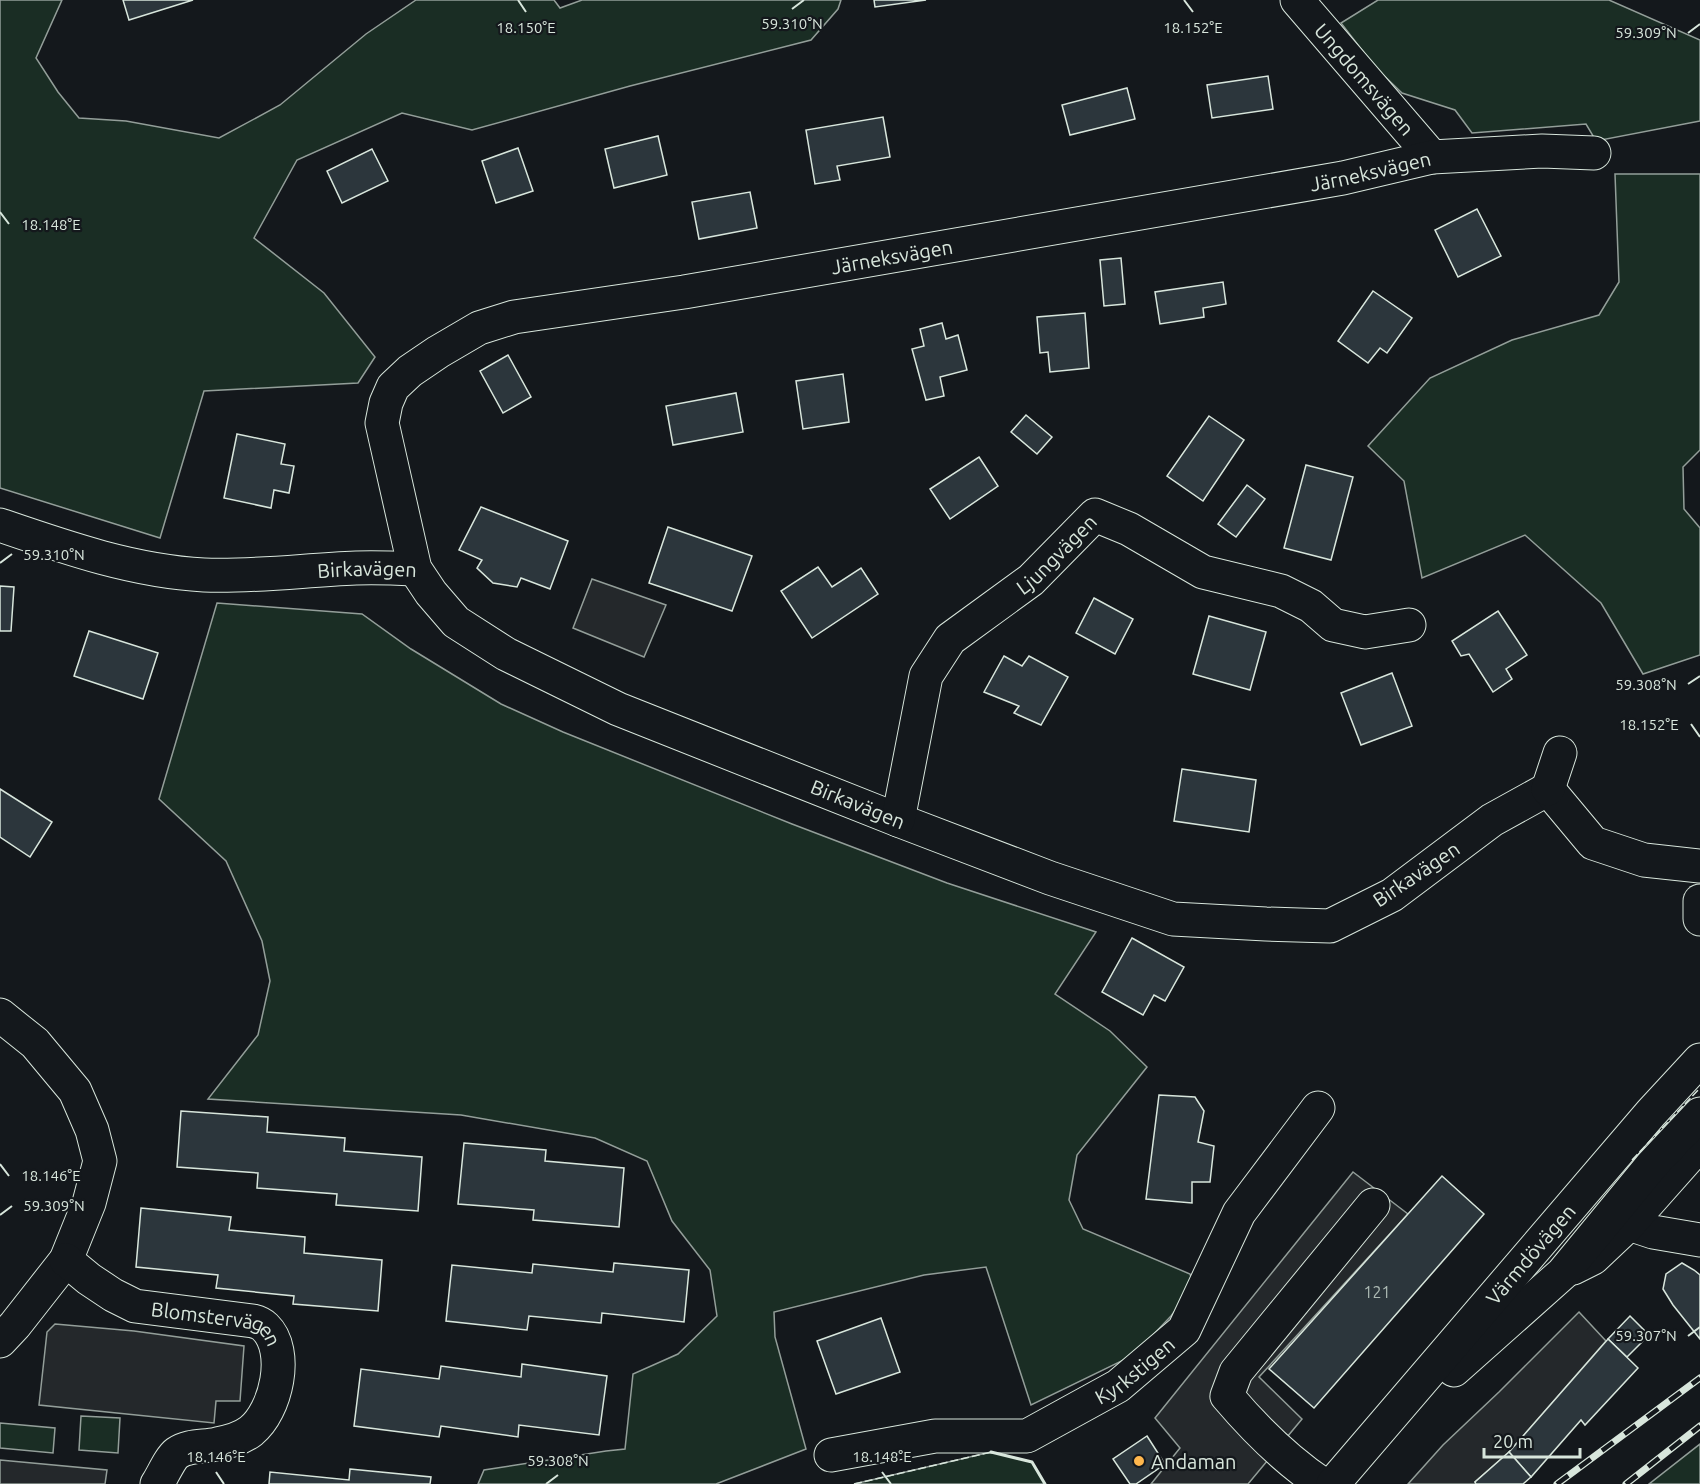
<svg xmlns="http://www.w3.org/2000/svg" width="1700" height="1484" font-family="Ubuntu,sans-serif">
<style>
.green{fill:#1a2d24;stroke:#939e99;stroke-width:1.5}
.parking{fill:#24282b;stroke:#939e99;stroke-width:1.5}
.building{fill:#2c363c;stroke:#d8e6dc;stroke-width:1.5}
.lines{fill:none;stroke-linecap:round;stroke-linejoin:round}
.minor-casing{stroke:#d8e6dc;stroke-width:35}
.major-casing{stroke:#d8e6dc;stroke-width:35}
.minor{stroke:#14181c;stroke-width:33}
.major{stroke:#14181c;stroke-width:33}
.rail-casing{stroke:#d8e6dc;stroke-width:7}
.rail{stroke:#14181c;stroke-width:4.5;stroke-dasharray:14;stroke-linecap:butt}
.fence{stroke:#d8e6dc;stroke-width:1.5;stroke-dasharray:8 3;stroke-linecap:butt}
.wall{stroke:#d8e6dc;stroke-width:3}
.ticks{fill:none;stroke:#d8e6dc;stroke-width:2}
.poi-dot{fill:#ffb74d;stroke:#14181c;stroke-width:2}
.labels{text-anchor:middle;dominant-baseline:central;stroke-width:4.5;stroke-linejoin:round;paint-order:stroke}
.number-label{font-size:16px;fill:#adbab4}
.street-label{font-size:20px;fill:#d8e6dc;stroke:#14181c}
.poi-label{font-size:20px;fill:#d8e6dc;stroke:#14181c;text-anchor:start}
.ticks-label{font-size:15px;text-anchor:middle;fill:#d8e6dc;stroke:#14181c;stroke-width:4.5;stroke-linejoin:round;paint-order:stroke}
</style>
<rect width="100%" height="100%" fill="#14181c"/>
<g class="green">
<path d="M0,0h62l-26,58 22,34 21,26 47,3 93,17 61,-33 86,-71 50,-34h138l6,8 22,-8h259l-3,9 -27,31 -181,46 -158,44 -70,-17 -105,47 -43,78 70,55 51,64 -17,26 -154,8 -44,147 -160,-50z"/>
<path d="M1378,0h231l91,40v81l-104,20 -10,-17 -114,9 -17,-23 -53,-17 -27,-26 -34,-44z"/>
<path d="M1615,174h85v276l-17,17 1,42 16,19v127l-57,19 -42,-71 -76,-68 -103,43 -18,-97 -36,-35 62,-68 82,-38 87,-25 20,-33z"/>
<path d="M217,603l145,11 49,35 90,55 62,28 229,92 155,59 149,49 -41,62 55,37 37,36 -70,88 -8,45 14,29 107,45 4,12 -23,30 -37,39 -103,50 -45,-138 -62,8 -150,37 1,25 31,112 -90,35h-238l6,-14 122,-19 19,-2 8,-75 45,-20 39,-38 -7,-46 -38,-49 -25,-60 -52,-23 -134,-23 -253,-16 50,-64 12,-54 -8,-40 -36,-80 -67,-62z"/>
<path d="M81,1416l39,2 -2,35 -39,-3z"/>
<path d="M0,1423l55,5 -2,25 -53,-5z"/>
<path d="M1700,1444v40h-51z"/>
<path d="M991,1452l41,10 13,22h-191z"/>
</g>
<g class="parking">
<path d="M592,579l74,26 -22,52 -71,-29z"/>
<path d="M1353,1172l55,42 -149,163 43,42 -54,65h-97l29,-36 -25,-30z"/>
<path d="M1579,1312l27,29 -97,111 -34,30 1,2h-68l35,-39 56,-53z"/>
<path d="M55,1324l79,7 110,15 -4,55h-24l-2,22 -175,-18 8,-73z"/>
<path d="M0,1460l107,10 -2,14h-105z"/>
</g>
<g class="building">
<path d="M123,0h70l-64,20z"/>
<path d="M874,0h52l-51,7z"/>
<path d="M1268,76l5,33 -61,9 -5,-33z"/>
<path d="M1127,88l8,31 -65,16 -8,-30z"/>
<path d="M883,117l7,40 -53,9 3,14 -25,4 -9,-54z"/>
<path d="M658,136l9,39 -53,13 -9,-39z"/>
<path d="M518,148l15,43 -37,12 -14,-42z"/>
<path d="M372,149l16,32 -46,22 -15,-32z"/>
<path d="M750,192l7,36 -58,11 -7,-37z"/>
<path d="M1477,209l24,47 -43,21 -23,-47z"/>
<path d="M1121,258l4,46 -21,2 -4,-46z"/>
<path d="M1223,282l3,22 -23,4 1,9 -44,7 -5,-32z"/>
<path d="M1373,291l39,27 -25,35 -7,-5 -12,15 -30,-22z"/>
<path d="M1085,313l4,55 -39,4 -2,-20 -8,1 -3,-36z"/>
<path d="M942,323l4,16 12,-4 9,35 -27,7 4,19 -18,4 -14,-51 12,-3 -4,-17z"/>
<path d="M508,355l23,42 -28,16 -23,-42z"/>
<path d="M843,374l6,48 -46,7 -7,-48z"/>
<path d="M736,393l7,39 -70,13 -7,-39z"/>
<path d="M1026,415l26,22 -15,17 -26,-22z"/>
<path d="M1209,416l35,24 -41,61 -36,-25z"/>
<path d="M237,434l48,10 -4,20 13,2 -5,27 -15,-3 -3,18 -47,-10z"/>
<path d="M979,457l19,29 -48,33 -20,-30z"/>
<path d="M1306,465l47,12 -22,83 -47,-12z"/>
<path d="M1247,485l18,14 -29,38 -18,-13z"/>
<path d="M481,507l87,34 -18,48 -29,-11 -4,9 -24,-4 -16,-15 5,-8 -23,-10z"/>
<path d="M668,527l84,29 -20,55 -83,-28z"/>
<path d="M818,567l14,20 29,-19 17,26 -66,44 -31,-47z"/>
<path d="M0,586l14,1 -3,44h-11z"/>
<path d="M1094,598l39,21 -18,35 -39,-21z"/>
<path d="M1498,611l29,44 -21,14 6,10 -19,13 -24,-38 -8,2 -9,-15z"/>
<path d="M1209,616l57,16 -16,58 -57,-16z"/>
<path d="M89,631l69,22 -15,46 -69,-23z"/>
<path d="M1004,656l18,10 7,-10 39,21 -27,48 -27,-12 5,-7 -35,-14z"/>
<path d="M1392,673l20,53 -51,19 -20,-52z"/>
<path d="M1182,769l74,11 -7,52 -75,-11z"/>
<path d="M0,789l52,33 -22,35 -30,-20z"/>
<path d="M1132,938l52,29 -19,34 -11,-6 -11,20 -41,-23z"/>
<path d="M1159,1095l36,2 9,14 -6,31 16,4 -4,36h-18v21l-46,-4z"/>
<path d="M181,1111l87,6 -1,15 78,6 -1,13 78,6 -4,54 -82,-6 1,-11 -80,-6 1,-15 -81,-6z"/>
<path d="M464,1143l82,7 -1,11 79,7 -5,59 -86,-7 1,-10 -76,-6z"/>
<path d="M1442,1176l42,38 -170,194 -45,-39z"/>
<path d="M141,1208l90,9 -2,13 76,7 -1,16 78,7 -4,51 -85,-7 1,-8 -78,-8 2,-13 -82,-8z"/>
<path d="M614,1263l75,7 -5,52 -82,-9 -1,10 -72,-7 -2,14 -81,-9 6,-56 80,8 1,-9 80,8z"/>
<path d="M1682,1263l12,7 6,5v64l-27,-34 -10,-16 3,-15z"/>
<path d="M1630,1316l19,19 -22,22 -19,-18z"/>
<path d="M881,1318l19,54 -64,22 -19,-53z"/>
<path d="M1608,1339l30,29 -53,57 -4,-5 -50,57 -22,-25z"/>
<path d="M522,1364l85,12 -8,59 -80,-10 -1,12 -77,-11 -2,11 -85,-11 7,-57 78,10 2,-13 80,11z"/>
<path d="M1147,1436l18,28 -29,20h-6l-17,-25z"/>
<path d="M1509,1452l22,25 -8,7h-47l-1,-2z"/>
<path d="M350,1469l81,8 -1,7h-161l1,-12 79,8z"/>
</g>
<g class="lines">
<defs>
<g id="minor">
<path id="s1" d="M1297,0l135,157"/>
<path id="s2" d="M0,525c67,23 133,46 204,50 51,2 101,-5 152,-7 19,-1 39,0 59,1"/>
<path id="s3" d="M1548,789l-56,31 -100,75 -62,31 -64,-2 -93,-5 -123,-41 -152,-58 -280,-111 -112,-55 -50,-32 -25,-29 -16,-24 -33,-146 4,-20 7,-16 17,-16 28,-19 41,-24 35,-11 170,-25 659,-114 89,-21 110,-6 52,2"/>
<path d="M1548,789l45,54 51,17 56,6"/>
<path d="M1548,789l12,-36"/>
<path id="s4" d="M898,820l28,-144 24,-37 81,-59 64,-65 34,14 74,43 78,19 30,15 22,19 32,7 44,-7"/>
<path d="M0,1015l35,28 40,48 17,39 8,31 -11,42 -23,57 -51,65 -15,16"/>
<path d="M1629,1224l24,8 47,8"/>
<path id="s5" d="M66,1260l23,19 24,16 22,11 118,15c4,1 9,3 12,6 25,24 11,84 -14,104 -9,7 -23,11 -34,13 -13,3 -29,1 -40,9 -7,5 -15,24 -20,31"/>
<path d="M1573,1268l20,-10 36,-34 71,-80"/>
<path id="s6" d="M831,1455l104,-19h92l91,-50 66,-56 55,-117 79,-105"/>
<path d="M1322,1484c-36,-24 -67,-55 -95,-88l9,-24 137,-167"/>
</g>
<g id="major">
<path d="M1700,901v18"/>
<path d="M1454,1370l109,-97 89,-108 48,-51"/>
<path id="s7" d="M1333,1484l318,-371 49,-53"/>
</g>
</defs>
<use href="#minor" class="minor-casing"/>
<use href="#major" class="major-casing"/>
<use href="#minor" class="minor"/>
<use href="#major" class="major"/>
<defs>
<g id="rail">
<path d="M1557,1484l143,-106"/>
<path d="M1626,1484l74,-58"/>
</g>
</defs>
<use href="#rail" class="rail-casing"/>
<use href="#rail" class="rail"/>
<g class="fence">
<path d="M1632,1160l68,-72"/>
<path d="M854,1484l137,-32"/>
</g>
<path class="wall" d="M991,1452l41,10 13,22"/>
</g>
<path class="ticks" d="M518,0l8,12M1184,0l9,12M792,9l12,-9M1688,33l12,-9M0,212l9,12M0,563l12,-9M1688,684l12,-8M1691,724l9,13M0,1164l9,12M0,1215l12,-9M1688,1336l12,-9M216,1472l8,12M882,1472l9,12M546,1484l12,-9"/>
<circle class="poi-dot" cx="1139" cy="1461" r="6"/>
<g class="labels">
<g class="number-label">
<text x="1377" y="1292">121</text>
</g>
<g class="street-label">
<text stroke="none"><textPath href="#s1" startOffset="104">Ungdomsvägen</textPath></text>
<text stroke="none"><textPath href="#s3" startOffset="2458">Järneksvägen</textPath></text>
<text stroke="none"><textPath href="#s3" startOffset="1972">Järneksvägen</textPath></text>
<text stroke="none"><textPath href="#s4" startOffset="327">Ljungvägen</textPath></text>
<text stroke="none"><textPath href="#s2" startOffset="374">Birkavägen</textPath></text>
<text transform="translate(858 804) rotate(22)">Birkavägen</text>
<text transform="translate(1416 874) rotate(-34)">Birkavägen</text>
<text stroke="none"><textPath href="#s7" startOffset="303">Värmdövägen</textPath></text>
<text stroke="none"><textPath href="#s5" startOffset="168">Blomstervägen</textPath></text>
<text stroke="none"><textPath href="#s6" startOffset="324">Kyrkstigen</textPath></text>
</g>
<g class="poi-label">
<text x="1151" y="1461">Andaman</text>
</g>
</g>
<g class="ticks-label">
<text x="792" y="29">59.310°N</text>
<text x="1193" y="33">18.152°E</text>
<text x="526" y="33">18.150°E</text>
<text x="1646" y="38">59.309°N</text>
<text x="51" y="230">18.148°E</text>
<text x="54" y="560">59.310°N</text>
<text x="1646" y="690">59.308°N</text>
<text x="1649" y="730">18.152°E</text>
<text x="51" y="1181">18.146°E</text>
<text x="54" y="1211">59.309°N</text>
<text x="1646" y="1341">59.307°N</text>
<text x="216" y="1462">18.146°E</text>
<text x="882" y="1462">18.148°E</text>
<text x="558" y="1466">59.308°N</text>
</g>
<path d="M1484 1448v9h96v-9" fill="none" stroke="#d8e6dc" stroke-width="3"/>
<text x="1493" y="1448" font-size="18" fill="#d8e6dc" stroke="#14181c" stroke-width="4.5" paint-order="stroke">20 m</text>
</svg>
